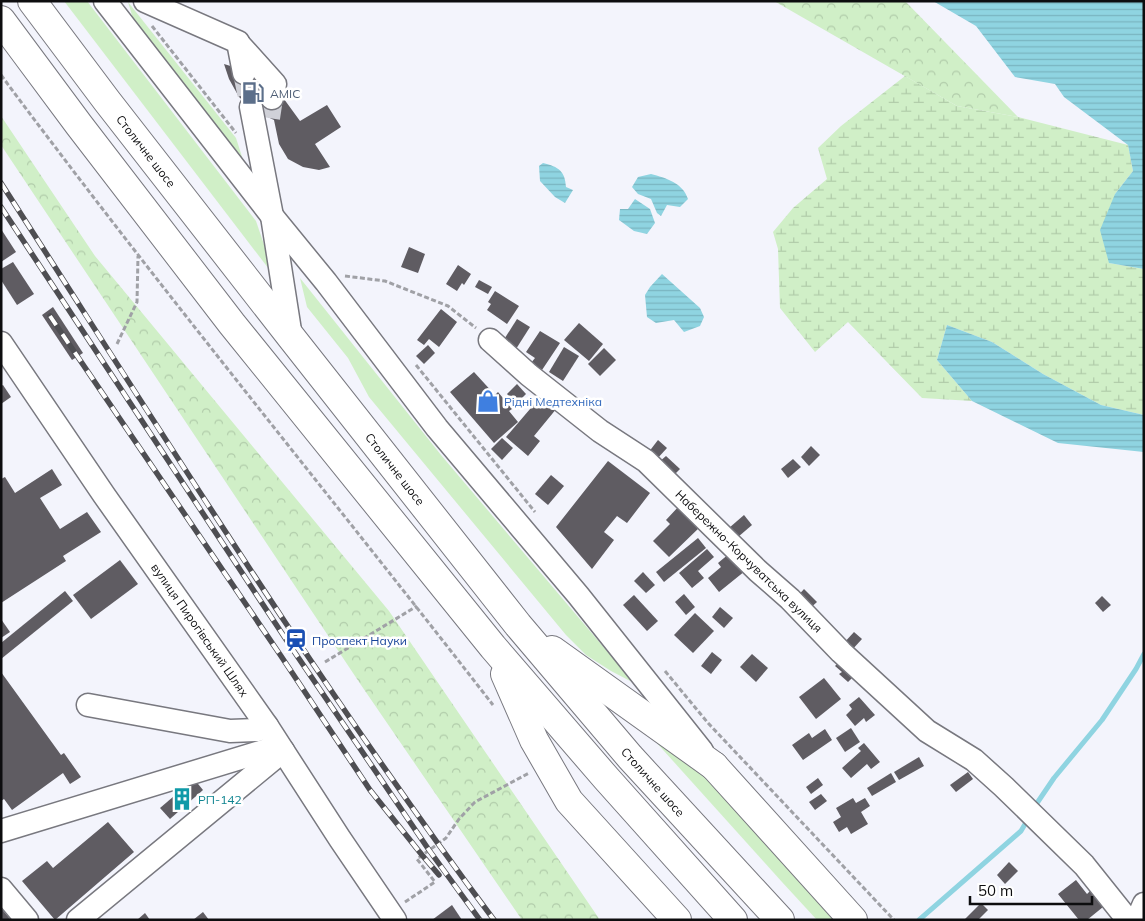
<svg xmlns="http://www.w3.org/2000/svg" width="1145" height="921" font-family="Mulish,sans-serif">
<style>
.grass{fill:#d0efc7}
.forest{fill:url(#forest-crowns)}
.wetland{fill:url(#wetland-marsh)}
.water{fill:url(#water-rules)}
.lines{fill:none;stroke-linecap:round;stroke-linejoin:round}
.stream{stroke:#8fd4e1;stroke-width:5}
.building{fill:#5f5c62}
.minor-tunnel{stroke:#d0d1d8;stroke-width:22;stroke-dasharray:22 11;stroke-linecap:butt}
.minor-casing{stroke:#78787f;stroke-width:25}
.major-casing{stroke:#78787f;stroke-width:30}
.highway-casing{stroke:#78787f;stroke-width:30}
.path{stroke:#a0a1a6;stroke-width:3;stroke-dasharray:5 2.5;stroke-linecap:butt}
.minor{stroke:#fff;stroke-width:22}
.major{stroke:#fff;stroke-width:28}
.highway{stroke:#fff;stroke-width:28}
.rail-casing{stroke:#4e4e52;stroke-width:5.5}
.rail{stroke:#fff;stroke-width:4;stroke-dasharray:11;stroke-linecap:butt}
.labels{text-anchor:middle;dominant-baseline:central;stroke-width:5;stroke-linejoin:round;paint-order:stroke}
.service-label{font-size:12px;fill:#4e5e75;stroke:#fff;text-anchor:start}
.street-label{font-size:12px;fill:#0d0d0f;stroke:#fff}
.shop-label{font-size:12px;fill:#366cbe;stroke:#fff;text-anchor:start}
.transit-label{font-size:12px;fill:#164399;stroke:#fff;text-anchor:start}
.culture-label{font-size:12px;fill:#0d838f;stroke:#fff;text-anchor:start}
</style>
<defs>
<pattern id="forest-crowns" width="20" height="18" patternUnits="userSpaceOnUse" patternTransform="scale(1.25)"><rect width="20" height="18" fill="#d0efc7"/><path d="M2 6a3 3 0 1 1 6 0M12 15a3 3 0 1 1 6 0" fill="none" stroke="#b1ccaa"/></pattern>
<pattern id="wetland-marsh" width="20" height="14" patternUnits="userSpaceOnUse" patternTransform="scale(1.25)"><rect width="20" height="14" fill="#d0efc7"/><path d="M1 5h8M5 5V1M11 12h8M15 12V8" fill="none" stroke="#b1ccaa"/></pattern>
<pattern id="water-rules" width="6" height="5" patternUnits="userSpaceOnUse" patternTransform="scale(1.25)"><rect width="6" height="5" fill="#8fd4e1"/><path d="M0 2.5h6" fill="none" stroke="#7ab5c0"/></pattern>
</defs>
<rect width="100%" height="100%" fill="#f3f4fc"/>
<g class="grass">
<path d="M64,1h23l169,220 19,56z"/>
<path d="M128,2l108,136 8,25 -110,-141z"/>
<path d="M300,278l141,177 193,228 -23,-12 -25,-16 -20,-20 -197,-238 -21,-39 -41,-51z"/>
<path d="M637,721l56,40 147,159h-23l-35,-38z"/>
</g>
<g class="forest">
<path d="M774,1h131l113,116 -61,-11z"/>
<path d="M1,116l94,140 294,355 211,309h-78l-161,-235 -360,-540z"/>
</g>
<path class="wetland" d="M905,76l52,30 61,11 110,28 5,26 -18,23 -6,69 35,6v146l-43,-10 -58,-31 -51,-32 -45,-17 -10,35 35,41 -50,-3 -74,-76 -33,30 -35,-44 -2,-59 -5,-17 20,-24 34,-29 -9,-31 23,-22z"/>
<g class="water">
<path d="M933,1h211v268l-35,-6 -9,-33 15,-36 18,-23 -5,-26 -64,-48 -9,-13 -40,-7 -39,-51z"/>
<path d="M543,163c16,4 22,8 23,24l7,3 -8,13 -10,-6 -15,-16 -1,-15z"/>
<path d="M651,174c15,4 32,9 37,25l-8,8 -13,-2 -6,11 -4,-3 -6,-14 -13,-5 -6,-7 6,-10z"/>
<path d="M635,199l15,10 5,14 -8,11 -13,-3 -15,-11 1,-11h8z"/>
<path d="M662,274l38,34 4,9 -4,9 -16,6 -10,-12 -18,3 -9,-6 -2,-22 5,-8z"/>
<path d="M947,325l45,17 51,32 58,31 43,10v37l-86,-9 -86,-42 -35,-41z"/>
</g>
<g class="lines">
<g class="stream">
<path d="M1033,809l21,-31 48,-58 34,-51 8,-15"/>
<path d="M919,920l102,-89 7,-12"/>
</g>
</g>
<g class="building">
<path d="M224,64l13,4 17,11 26,27 4,-7 16,22 27,-16 14,22 -26,17 15,23 -11,3 -16,-3 -15,-8 -9,-15 -5,-24 -19,-9 -16,-14 -10,-18z"/>
<path d="M1,229l15,23 -15,10z"/>
<path d="M409,247l16,7 -7,19 -17,-6z"/>
<path d="M13,262l21,32 -17,11 -16,-25v-11z"/>
<path d="M458,265l13,9 -7,11 -2,-2 -5,8 -11,-7z"/>
<path d="M479,280l13,7 -4,7 -13,-7z"/>
<path d="M495,291l24,15 -12,18 -20,-14 4,-6 -3,-2z"/>
<path d="M53,307l30,46 -11,7 -30,-45z"/>
<path d="M441,309l16,13 -18,25 -10,-8 -5,6 -7,-5z"/>
<path d="M517,319l13,8 -14,22 -13,-8z"/>
<path d="M579,323l24,21 -14,17 -25,-21z"/>
<path d="M540,331l20,12 -18,27 -11,-7 4,-5 -9,-6z"/>
<path d="M428,345l7,8 -11,11 -8,-8z"/>
<path d="M564,347l15,9 -16,25 -14,-9z"/>
<path d="M604,348l12,12 -16,16 -12,-12z"/>
<path d="M474,372l21,23 3,-3 14,17 -3,2 9,11 -24,21 -44,-51z"/>
<path d="M517,384l9,10 -10,10 -9,-10z"/>
<path d="M3,385l8,12 -10,7v-18z"/>
<path d="M542,395l15,13 -23,28 6,5 -12,15 -22,-19z"/>
<path d="M502,438l11,10 -11,12 -11,-11z"/>
<path d="M658,440l9,8 -11,12 -8,-7z"/>
<path d="M811,446l9,9 -11,11 -8,-9z"/>
<path d="M666,456l14,13 -7,7 -14,-14z"/>
<path d="M793,459l8,8 -13,11 -7,-9z"/>
<path d="M608,461l42,32 -23,30 -10,-7 -13,16 10,8 -22,29 -36,-42z"/>
<path d="M52,469l10,16 -22,13 20,31 27,-17 14,20 -38,24 3,5 -65,42v-124l4,-2 10,16z"/>
<path d="M551,475l13,11 -16,19 -13,-11z"/>
<path d="M680,505l21,21 -32,31 -16,-16 17,-17 -4,-4z"/>
<path d="M744,515l8,10 -14,12 -9,-9z"/>
<path d="M698,538l8,10 -42,34 -8,-10z"/>
<path d="M707,549l7,8 -16,14 6,7 -12,10 -13,-15z"/>
<path d="M730,553l15,18 -26,21 -11,-14 13,-11 -3,-4z"/>
<path d="M120,560l18,24 -47,35 -18,-24z"/>
<path d="M643,572l12,13 -9,8 -12,-12z"/>
<path d="M804,589l13,13 -9,8 -12,-12z"/>
<path d="M65,591l8,10 -72,58v-16z"/>
<path d="M684,594l11,13 -9,8 -11,-13z"/>
<path d="M634,595l24,26 -11,10 -24,-26z"/>
<path d="M1102,596l9,9 -8,7 -8,-9z"/>
<path d="M720,607l13,11 -9,10 -12,-11z"/>
<path d="M695,613l19,18 -21,22 -19,-18z"/>
<path d="M1,619l9,13 -9,6z"/>
<path d="M854,632l8,7 -11,12 -8,-7z"/>
<path d="M712,652l10,8 -11,14 -10,-8z"/>
<path d="M752,654l16,14 -12,14 -16,-15z"/>
<path d="M839,662l15,14 -6,6 -9,-8 3,-2 -7,-6z"/>
<path d="M1,672l60,83 3,-2 17,24 -11,7 -7,-11 -51,37 -8,-11 -3,2z"/>
<path d="M824,678l17,21 -25,20 -17,-22z"/>
<path d="M859,697l16,18 -9,7 -2,-4 -9,8 -9,-11 6,-6 -3,-4z"/>
<path d="M851,728l9,14 -15,10 -9,-14z"/>
<path d="M825,729l7,11 -29,20 -11,-15 17,-12 3,5z"/>
<path d="M864,743l16,19 -9,7 -4,-5 -16,14 -9,-10 19,-17 -3,-3z"/>
<path d="M919,757l5,9 -25,14 -5,-8z"/>
<path d="M968,772l5,7 -17,13 -6,-7z"/>
<path d="M891,773l5,9 -24,14 -5,-8z"/>
<path d="M818,778l5,7 -12,9 -5,-7z"/>
<path d="M194,779l9,11 -33,29 -10,-11z"/>
<path d="M821,794l6,7 -12,9 -6,-8z"/>
<path d="M853,798l3,5 9,-5 5,8 -9,6 7,12 -17,10 -4,-7 -8,5 -6,-10 8,-5 -5,-9z"/>
<path d="M108,822l26,30 -79,68 -33,-39 25,-20 6,7z"/>
<path d="M1009,862l9,9 -13,13 -8,-9z"/>
<path d="M1076,880l11,14 3,-3 13,16 -16,13h-8l-21,-26z"/>
<path d="M981,903l7,7 -10,10h-14z"/>
<path d="M452,905l10,15h-30z"/>
<path d="M1,908l10,12h-10z"/>
<path d="M203,912l6,8h-16z"/>
<path d="M145,913l5,7h-13z"/>
</g>
<g class="lines">
<g class="minor-tunnel">
<path d="M244,73l7,34"/>
<path d="M269,118l3,-20"/>
</g>
<defs>
<g id="minor">
<path d="M105,1l167,215 54,66 111,146 141,167 124,156"/>
<path d="M145,1l93,41 6,31"/>
<path d="M238,43l37,41 -3,14"/>
<path d="M251,107l21,109 19,121"/>
<path d="M490,340l39,35 71,56 46,30 112,110 32,28 51,53 86,79 47,29 30,27 80,78 44,55"/>
<path d="M1,343l103,152 163,231 73,113 55,81"/>
<path d="M88,705l142,26 28,-1 9,-4"/>
<path d="M1,831l269,-82 13,2"/>
<path d="M1,889l26,31"/>
<path d="M78,920l205,-169"/>
<path d="M1137,920l7,-16"/>
</g>
<path id="major" d="M714,766l139,154"/>
<g id="highway">
<path d="M32,1l75,100 184,236 227,288 112,132 150,163"/>
<path d="M1,20l78,105 153,199 261,323 113,131 127,142"/>
<path d="M552,650l162,116"/>
<path d="M505,674l29,66 35,61 108,119"/>
</g>
</defs>
<use href="#minor" class="minor-casing"/>
<use href="#major" class="major-casing"/>
<use href="#highway" class="highway-casing"/>
<g class="path">
<path d="M152,26l84,107"/>
<path d="M1,75c159,214 329,420 492,630"/>
<path d="M345,276l40,5 63,25 28,22"/>
<path d="M117,344l20,-42 1,-46"/>
<path d="M416,365l119,147"/>
<path d="M325,662l92,-56"/>
<path d="M665,671l43,52 186,197"/>
<path d="M405,902l30,-20 -18,-23 29,-21 13,-19 16,-17 54,-29"/>
</g>
<use href="#minor" class="minor"/>
<use href="#major" class="major"/>
<use href="#highway" class="highway"/>
<defs>
<g id="rail">
<path d="M1,183c160,248 316,500 493,737"/>
<path d="M1,207l288,437 140,206 51,70"/>
<path d="M50,316l231,340 89,134 52,65 17,20"/>
</g>
</defs>
<use href="#rail" class="rail-casing"/>
<use href="#rail" class="rail"/>
</g>
<defs>
<symbol id="fuel-bare" viewBox="-9 -9 18 18"><path d="M-5.5-6h7V0h2V4h1.3V-2.5L3-4.5l.8-.8L6-3V5H2.5V1h-1V6h-7ZM-4.2-4.7v3.2H.2V-4.7Z" fill="#5c6f8a" stroke="#fff" stroke-width="2.5" paint-order="stroke"/></symbol>
<symbol id="shop-bare" viewBox="-9 -9 18 18"><path d="M-5-2.5h2.3a2.7 3.5 0 0 1 5.4 0H5L5.5 6h-11ZM-1.5-2.5h3a1.5 2.3 0 0 0-3 0Z" fill="#3f7fe0" stroke="#fff" stroke-width="2.5" paint-order="stroke"/></symbol>
<symbol id="station-bare" viewBox="-9 -9 18 18"><path d="M-3-6H3Q5-6 5-4V2Q5 4 3 4L4.5 6H3L1.5 4h-3L-3 6H-4.5L-3 4Q-5 4-5 2V-4Q-5-6-3-6ZM-3.5-4v3h7v-3ZM-3.5 1v1.5H-2V1ZM2 1v1.5H3.5V1Z" fill="#1a4fb4" stroke="#fff" stroke-width="2.5" paint-order="stroke"/></symbol>
<symbol id="building-bare" viewBox="-9 -9 18 18"><path d="M-4-6H4V6H1V3H-1V6H-4ZM-2.5-4.3h1.7v1.8h-1.7ZM.8-4.3h1.7v1.8H.8ZM-2.5-1h1.7V.8h-1.7ZM.8-1h1.7V.8H.8Z" fill="#0f9aa8" stroke="#fff" stroke-width="2.5" paint-order="stroke"/></symbol>
</defs>
<g fill-rule="evenodd">
<use href="#fuel-bare" x="237" y="77" width="32" height="32"/>
<use href="#shop-bare" x="472" y="385" width="32" height="32"/>
<use href="#station-bare" x="280" y="624" width="32" height="32"/>
<use href="#building-bare" x="166" y="783" width="32" height="32"/>
</g>
<g class="labels">
<g class="service-label">
<text x="270" y="93">AMIC</text>
</g>
<g class="street-label">
<text transform="translate(146 151) rotate(52)">Столичне шосе</text>
<text transform="translate(395 469) rotate(52)">Столичне шосе</text>
<text transform="translate(749 561) rotate(44)">Набережно-Корчуватська вулиця</text>
<text transform="translate(200 630) rotate(55)">вулиця Пирогівський Шлях</text>
<text transform="translate(653 782) rotate(48)">Столичне шосе</text>
</g>
<g class="shop-label">
<text x="504" y="401">Рідні Медтехніка</text>
</g>
<g class="transit-label">
<text x="312" y="640">Проспект Науки</text>
</g>
<g class="culture-label">
<text x="198" y="799">РП-142</text>
</g>
</g>
<rect width="1145" height="921" fill="none" stroke="#0d0d0f" stroke-width="5"/>
<path d="M970 896v8h122v-8" fill="none" stroke="#0d0d0f" stroke-width="2.5"/>
<text x="978" y="896" font-size="15" fill="#0d0d0f" stroke="#ffffff" stroke-width="4" paint-order="stroke">50 m</text>
</svg>
